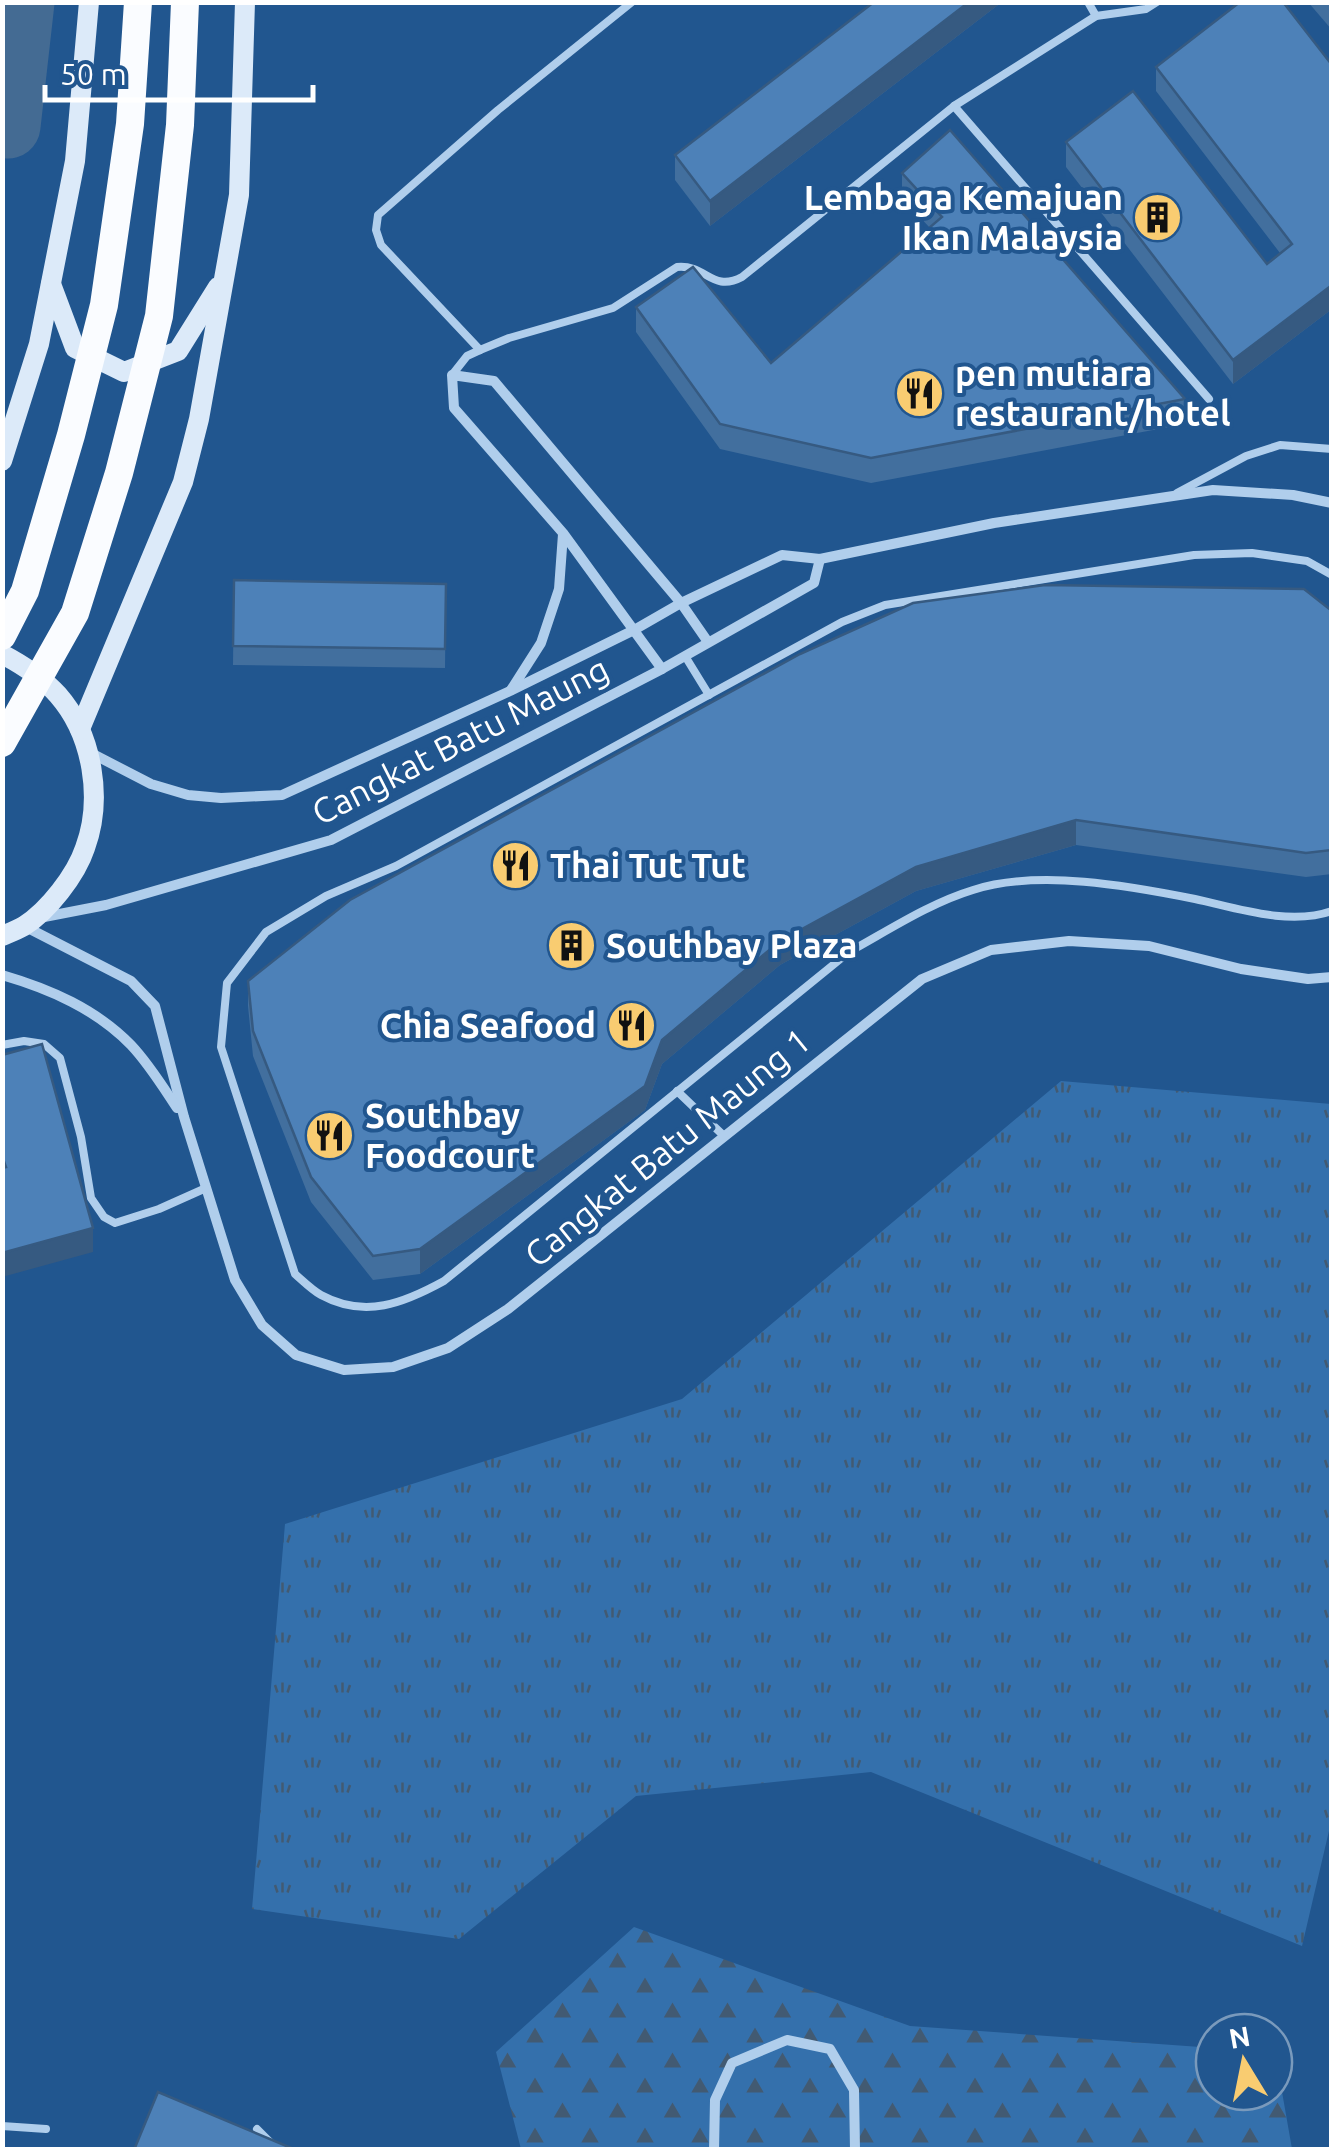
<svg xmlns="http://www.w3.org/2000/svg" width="1334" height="2152" font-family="Ubuntu,sans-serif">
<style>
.grass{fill:url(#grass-tufts)}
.forest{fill:url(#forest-firs)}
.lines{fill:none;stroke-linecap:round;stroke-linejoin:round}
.river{stroke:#446b93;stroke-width:65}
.service{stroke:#b0ceec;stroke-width:8}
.minor{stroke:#b0ceec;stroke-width:10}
.secondary{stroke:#dceaf9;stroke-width:20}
.trunk-bridge{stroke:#fafcff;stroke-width:28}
.wall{fill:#426f9e}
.shaded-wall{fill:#365a81}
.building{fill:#4d81b8;stroke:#365a81;stroke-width:2.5}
.labels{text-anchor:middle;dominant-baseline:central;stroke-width:8;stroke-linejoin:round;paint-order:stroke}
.poi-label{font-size:35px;font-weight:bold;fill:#fff;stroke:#21568f;text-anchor:start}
.street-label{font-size:35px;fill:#fff;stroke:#21568f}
</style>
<defs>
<pattern id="grass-tufts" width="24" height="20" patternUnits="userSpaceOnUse" patternTransform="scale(2.5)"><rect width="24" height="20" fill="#3470ac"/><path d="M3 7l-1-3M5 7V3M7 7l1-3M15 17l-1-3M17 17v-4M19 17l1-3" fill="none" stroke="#425a72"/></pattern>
<pattern id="forest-firs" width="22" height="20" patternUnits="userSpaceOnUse" patternTransform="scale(2.5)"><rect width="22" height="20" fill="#3470ac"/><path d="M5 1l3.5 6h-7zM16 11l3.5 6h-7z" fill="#425a72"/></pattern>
</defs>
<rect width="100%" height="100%" fill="#21568f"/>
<path class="grass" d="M1061,1081l270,23 1,714 -30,128 -431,-174 -235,24 -177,143 -207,-30 33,-385 397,-125z"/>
<path class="forest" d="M634,1927l276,99 304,22v44h60l1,-40 17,97h-771l-25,-97z"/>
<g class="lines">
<path class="river" d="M8,126l14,-124"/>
<g class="service">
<path d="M1088,2l8,14"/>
<path d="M954,106l255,293"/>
<path d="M480,350l-99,-105 -5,-15 2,-15 120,-105 134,-108"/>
<path d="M452,375l15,-19 13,-6 29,-12 104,-30 64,-41c29,-3 35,26 65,10l212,-171 142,-90 50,-7 11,-7"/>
<path d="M1177,493l69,-37 34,-11 52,4"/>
<path d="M1332,575l-25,-14 -55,-8 -58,2 -309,50 -43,17 -446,244 -70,30 -60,36 -39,51 -6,64 74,227c8,7 17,16 26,21 44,24 83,8 123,-14l405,-329c40,-22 81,-49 124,-62 65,-21 157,-4 222,9 42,9 94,27 137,12"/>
<path d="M685,656l24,39"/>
<path d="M2,1045l22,-4 20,3 16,14 21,79 10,61 13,19 11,6 44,-14 47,-21"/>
<path d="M677,1091l47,45"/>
<path d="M2,2126l44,3"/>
<path d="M257,2129l21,21"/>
</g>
<g class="minor">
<path d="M662,669l-99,-136 -109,-125 -2,-33 42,6 187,222 27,39"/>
<path d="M511,690l30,-47 18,-54 4,-55"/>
<path d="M89,752l62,32 37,11 33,3 61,-3 228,-104 124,-61 47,-27 101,-48 38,4 174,-36 219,-33 80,5 39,8"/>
<path d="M39,918l67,-13 225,-65 331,-171 152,-86 6,-24"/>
<path d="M24,926l107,55 24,25 29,111 51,163 27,45 34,30 48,15 49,-3 55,-19 60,-39 414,-330 69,-29 78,-9 80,5 92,23 67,10 24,-2"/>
<path d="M2,975c48,14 94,34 129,70 18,19 32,42 46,63"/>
<path d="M714,2150l1,-50 17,-37 55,-23 43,9 24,41 1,60"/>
</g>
<g class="secondary">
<path d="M51,284l24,64 49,24 54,-21 40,-64"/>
<path d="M2,461l37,-117 36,-183 14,-159"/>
<path d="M2,654c21,11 40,23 56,41 35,40 45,104 27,153 -9,27 -37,63 -61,78 -7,4 -15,7 -22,10"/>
<path d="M80,729l103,-247 16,-63 40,-224 6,-193"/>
</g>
<g class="trunk-bridge">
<path d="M2,636l23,-45 46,-156 33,-130 26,-181 8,-122"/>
<path d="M2,743l73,-130 44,-140 40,-157 21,-191 5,-123"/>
</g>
</g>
<g class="wall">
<path d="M998,2v3l-288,221 -35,-46v-25z"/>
<path d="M1240,2l92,307 -99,75 -167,-217v-25l201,122 13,-11 -124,-162v-24z"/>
<path d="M1308,2h24v28z"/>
<path d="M902,173l283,226v25l-314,59 -151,-34 -84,-117v-25l135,56 159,-135 -28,-30z"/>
<path d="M234,580l212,4 -1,84 -212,-3z"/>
<path d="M1332,611v263l-26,3 -230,-32 -160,46 -136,74 -118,99 -17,46 -225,164 -47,6 -62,-78 -58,-146 -5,-50v-25z"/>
</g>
<g class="shaded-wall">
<path d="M969,2h29v3l-288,221v-25z"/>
<path d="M1332,285v24l-99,75v-24z"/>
<path d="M1076,820v25l-160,46 -136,74 -118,99 -17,46 -225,164v-25l242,-209 118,-99 136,-74z"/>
<path d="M93,1228v24l-91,25v-24z"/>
</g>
<g class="building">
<path d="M874,2h95l-259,199 -35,-46z"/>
<path d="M1240,2h43l49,63v220l-99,75 -167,-218 67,-51 134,173 25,-20 -136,-177z"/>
<path d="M950,130l235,269 -314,59 -151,-34 -84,-117 57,-40 78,96 171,-146 -40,-44z"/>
<path d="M234,580l212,4 -1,65 -212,-3z"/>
<path d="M1045,585l259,4 28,22v239l-26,3 -230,-33 -160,47 -136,74 -118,99 -17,46 -225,163 -47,7 -62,-79 -58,-146 -5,-50 102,-81 450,-246 113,-51z"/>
<path d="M42,1044l51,184 -91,25v-85l4,-1 -4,-11v-101z"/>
<path d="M158,2092l138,58h-162z"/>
</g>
<defs>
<symbol id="building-disc" viewBox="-11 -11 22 22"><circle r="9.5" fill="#f9cc71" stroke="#21568f"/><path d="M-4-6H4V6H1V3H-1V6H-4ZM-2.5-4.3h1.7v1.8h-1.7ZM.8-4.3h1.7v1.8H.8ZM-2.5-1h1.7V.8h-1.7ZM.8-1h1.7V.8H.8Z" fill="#111"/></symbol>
<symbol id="restaurant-disc" viewBox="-11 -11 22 22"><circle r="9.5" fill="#f9cc71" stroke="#21568f"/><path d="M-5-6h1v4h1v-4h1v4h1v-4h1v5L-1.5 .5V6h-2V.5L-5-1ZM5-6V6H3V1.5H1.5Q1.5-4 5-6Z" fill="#111"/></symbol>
</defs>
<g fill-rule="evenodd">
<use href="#building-disc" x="1130" y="190" width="55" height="55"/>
<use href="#restaurant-disc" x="892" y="366" width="55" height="55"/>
<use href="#restaurant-disc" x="488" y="838" width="55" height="55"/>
<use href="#building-disc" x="544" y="918" width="55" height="55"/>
<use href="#restaurant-disc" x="604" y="998" width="55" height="55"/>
<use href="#restaurant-disc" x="302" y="1108" width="55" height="55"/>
</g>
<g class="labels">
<g class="poi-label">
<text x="1123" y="197" text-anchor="end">Lembaga Kemajuan<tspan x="1123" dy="40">Ikan Malaysia</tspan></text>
<text x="955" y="373">pen mutiara<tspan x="955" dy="40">restaurant/hotel</tspan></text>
<text x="550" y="865">Thai Tut Tut</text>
<text x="606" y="945">Southbay Plaza</text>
<text x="596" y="1025" text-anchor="end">Chia Seafood</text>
<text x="365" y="1115">Southbay<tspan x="365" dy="40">Foodcourt</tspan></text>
</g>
<g class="street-label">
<text transform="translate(460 740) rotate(-27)">Cangkat Batu Maung</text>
<text transform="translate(667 1147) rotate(-39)">Cangkat Batu Maung 1</text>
</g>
</g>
<rect width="1334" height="2152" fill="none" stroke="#ffffff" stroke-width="10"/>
<g transform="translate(1244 2062) rotate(350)"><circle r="48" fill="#21568f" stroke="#7a9abc" stroke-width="2.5"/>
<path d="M0-8L18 38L0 25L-18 38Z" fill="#f9cc71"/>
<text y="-15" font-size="28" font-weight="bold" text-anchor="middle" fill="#ffffff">N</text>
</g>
<path d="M45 85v15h268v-15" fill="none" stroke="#ffffff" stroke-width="5"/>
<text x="60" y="85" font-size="30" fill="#ffffff" stroke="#21568f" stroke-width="8" paint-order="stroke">50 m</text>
</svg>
